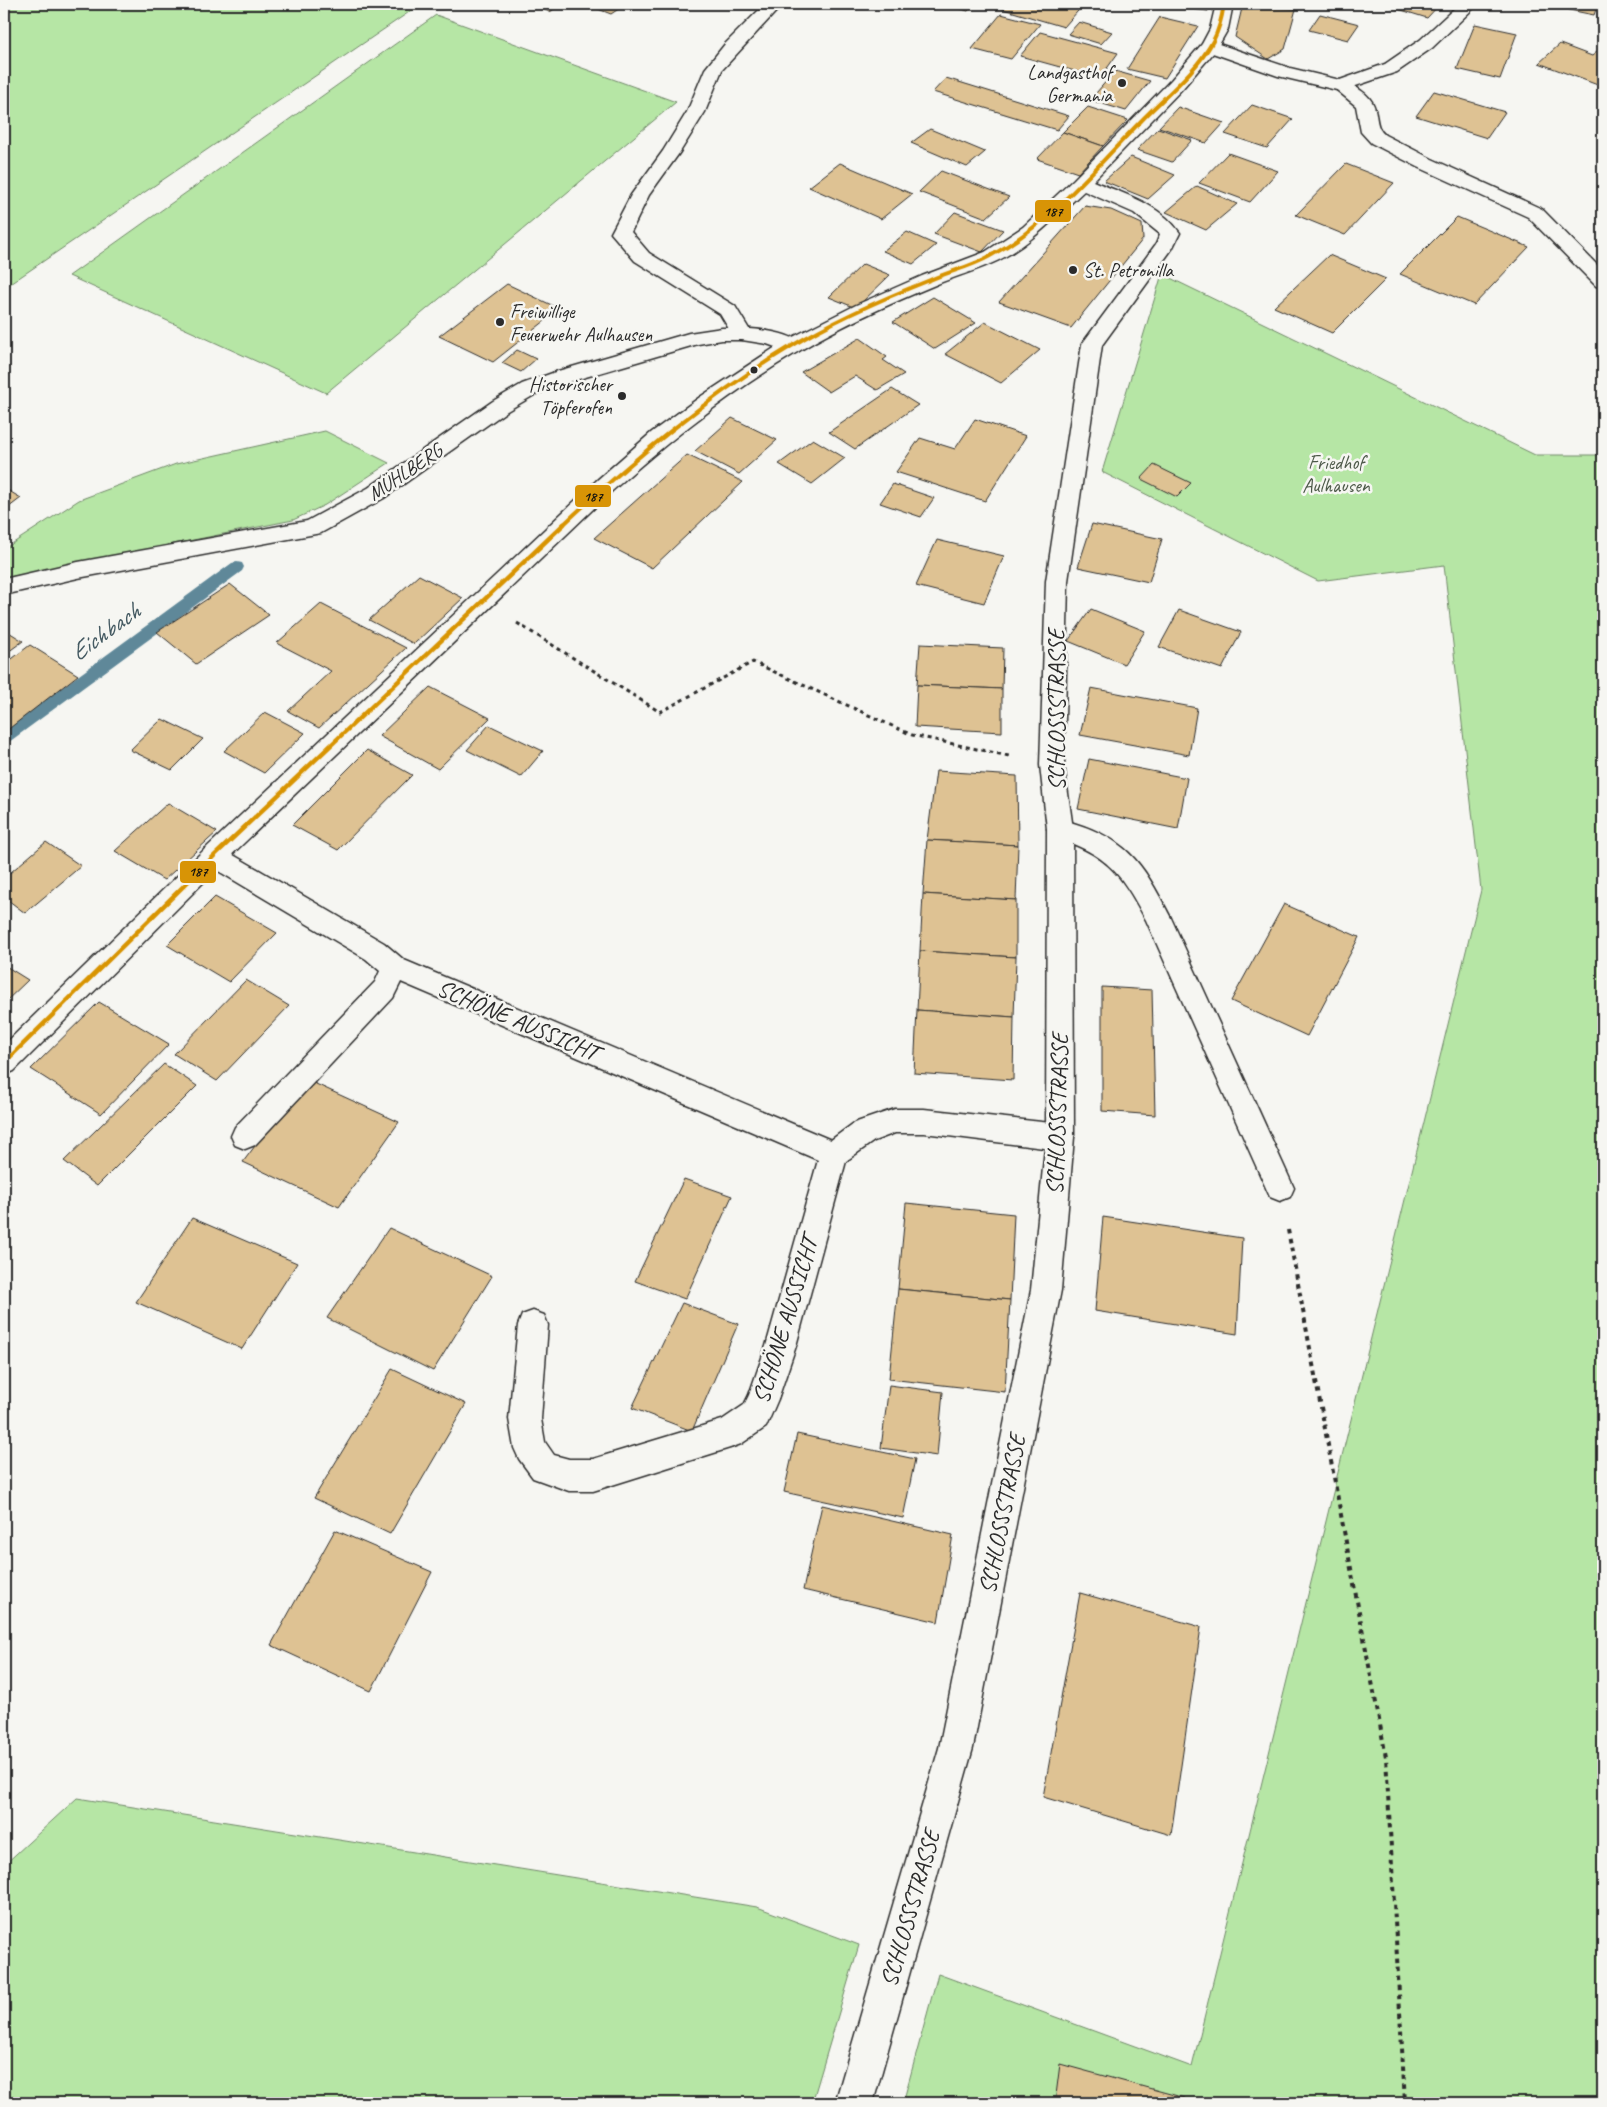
<svg xmlns="http://www.w3.org/2000/svg" width="1607" height="2107" font-family="Caveat,sans-serif">
<style>
.green{fill:#b6e6a5;stroke:#708868}
.lines{fill:none;stroke-linecap:round;stroke-linejoin:round}
.stream{fill:#5f8899;fill-rule:evenodd}
.building{fill:#dec293;stroke:#2b2b2b}
.lane-casing{stroke:#2b2b2b;stroke-width:3}
.street-casing{stroke:#2b2b2b;stroke-width:3}
.secondary-casing{stroke:#2b2b2b;stroke-width:3}
.path-far1{stroke:#2b2b2b;stroke-width:3;stroke-dasharray:4 4;stroke-linecap:butt}
.path{stroke:#2b2b2b;stroke-width:4;stroke-dasharray:4.5 4.5;stroke-linecap:butt}
.lane{fill:#f6f6f2;fill-rule:evenodd}
.street{fill:#f6f6f2;fill-rule:evenodd}
.secondary{fill:#f6f6f2;fill-rule:evenodd}
.bus-1-far1-casing{stroke:#f6f6f2;stroke-width:6}
.bus-1-casing{stroke:#f6f6f2;stroke-width:8}
.bus-1-far1{stroke:#d89406;stroke-width:4}
.bus-1{stroke:#d89406;stroke-width:4.5}
.poi-dot{fill:#2b2b2b;stroke:#f6f6f2;stroke-width:2}
.labels{text-anchor:middle;dominant-baseline:central;stroke-width:5;stroke-linejoin:round;paint-order:stroke}
.far-poi-label{font-size:20px;fill:#2b2b2b;stroke:#f6f6f2;text-anchor:end}
.far-park-label{font-size:20px;fill:#4e5a4a;stroke:#f6f6f2}
.far-street-label{font-size:20px;fill:#2b2b2b;stroke:#f6f6f2}
.street-label{font-size:24px;fill:#2b2b2b;stroke:#f6f6f2}
.water-label{font-size:25px;font-style:italic;fill:#455a62;stroke:#f6f6f2}
.line-badge{stroke:#f6f6f2;stroke-width:2}
.pale-badge-label{font-size:14px;text-anchor:middle;font-weight:bold;fill:#111}
</style>
<rect width="100%" height="100%" fill="#f6f6f2"/>
<filter id="ink" filterUnits="userSpaceOnUse"><feTurbulence type="fractalNoise" baseFrequency=".02" numOctaves="2"/><feDisplacementMap in="SourceGraphic" scale="10" xChannelSelector="R" yChannelSelector="G"/><feConvolveMatrix kernelMatrix="1 2 1 2 8 2 1 2 1" color-interpolation-filters="sRGB"/></filter>
<g filter="url(#ink)">
<g class="green">
<path d="M4,4h417l-417,284z"/>
<path d="M436,15l240,87 -350,291 -257,-117z"/>
<path d="M1162,274l373,181h68v1648h-700l35,-129 254,93 289,-1177 -37,-325 -126,16 -216,-109z"/>
<path d="M325,431l64,32 -64,42 -32,15 -289,58v-29l75,-49 97,-36z"/>
<path d="M77,1798l680,109 102,38 -47,158h-808v-238z"/>
</g>
<g class="lines">
<path class="stream" d="M237,562l5,1 2,4 -2,4 -233,171 -5,2v-14l228,-167z"/>
</g>
<g class="building">
<path d="M529,4h32l-11,8z"/>
<path d="M585,4h41l-15,10z"/>
<path d="M945,4h30l-7,7z"/>
<path d="M986,4h98l-20,23z"/>
<path d="M1146,4h64l-2,7z"/>
<path d="M1243,4l53,5 -11,40 -17,10 -33,-22z"/>
<path d="M1382,4h58l-13,14z"/>
<path d="M1540,4h58l-4,11z"/>
<path d="M1001,14l39,10 -29,35 -39,-10z"/>
<path d="M1320,14l39,10 -11,16 -39,-10z"/>
<path d="M1160,17l38,9 -33,52 -38,-9z"/>
<path d="M1079,22l33,10 -11,12 -33,-10z"/>
<path d="M1475,24l42,9 -17,46 -43,-10z"/>
<path d="M1040,32l78,21 -18,25 -80,-22z"/>
<path d="M1560,44l32,12 11,-9v40l-64,-24z"/>
<path d="M1115,71l35,10 -24,30 -36,-11z"/>
<path d="M946,78l123,38 -12,14 -124,-38z"/>
<path d="M1434,91l71,21 -18,26 -71,-22z"/>
<path d="M1252,105l41,14 -26,29 -42,-14z"/>
<path d="M1088,107l40,13 -25,26 -40,-14z"/>
<path d="M1178,107l46,16 -18,20 -47,-16z"/>
<path d="M1158,128l34,12 -20,22 -35,-12z"/>
<path d="M930,129l55,23 -18,15 -56,-24z"/>
<path d="M1063,132l40,14 -25,27 -41,-14z"/>
<path d="M1228,153l50,18 -28,31 -51,-19z"/>
<path d="M1131,157l44,18 -27,24 -44,-18z"/>
<path d="M840,163l72,31 -31,25 -72,-32z"/>
<path d="M1346,164l48,19 -49,52 -49,-20z"/>
<path d="M941,171l68,26 -23,21 -67,-26z"/>
<path d="M1197,186l40,18 -31,26 -40,-18z"/>
<path d="M1085,206l26,4 31,14 1,15 -72,89 -72,-26z"/>
<path d="M955,212l48,18 -21,22 -48,-18z"/>
<path d="M1457,217l72,30 -55,58 -74,-31z"/>
<path d="M907,232l29,13 -23,19 -30,-13z"/>
<path d="M1329,255l57,24 -54,54 -58,-26z"/>
<path d="M863,264l27,11 -34,33 -27,-11z"/>
<path d="M507,284l53,25 -67,53 -54,-26z"/>
<path d="M933,297l43,26 -41,26 -42,-27z"/>
<path d="M985,322l55,28 -39,33 -56,-29z"/>
<path d="M860,338l27,19 -4,3 21,14 -27,16 -22,-14 -26,16 -28,-20z"/>
<path d="M517,350l19,9 -15,13 -19,-9z"/>
<path d="M892,389l26,16 -63,44 -26,-17z"/>
<path d="M732,418l45,22 -38,34 -44,-23z"/>
<path d="M975,419l51,17 -41,65 -89,-29 24,-34 35,11z"/>
<path d="M813,439l32,19 -33,26 -33,-20z"/>
<path d="M687,455l56,27 -91,86 -58,-30z"/>
<path d="M1154,465l37,18 -14,14 -36,-18z"/>
<path d="M893,484l41,14 -13,19 -41,-14z"/>
<path d="M4,488l17,10 -17,13z"/>
<path d="M1092,524l70,15 -13,43 -71,-15z"/>
<path d="M937,540l67,16 -20,47 -68,-17z"/>
<path d="M419,575l44,23 -49,46 -45,-24z"/>
<path d="M230,584l39,31 -73,49 -39,-32z"/>
<path d="M321,604l85,44 -87,80 -31,-17 43,-40 -54,-28z"/>
<path d="M1091,609l54,22 -21,33 -56,-23z"/>
<path d="M1179,610l62,22 -19,37 -63,-22z"/>
<path d="M4,629l19,12 -19,14z"/>
<path d="M920,644l83,4 -1,41 -85,-4z"/>
<path d="M30,645l48,30 -72,56 -2,-2v-64z"/>
<path d="M917,685l85,4v43l-87,-5z"/>
<path d="M430,687l60,31 -52,51 -59,-33z"/>
<path d="M1091,688l106,20 -8,47 -109,-20z"/>
<path d="M265,712l40,21 -41,40 -40,-22z"/>
<path d="M162,719l41,20 -31,31 -42,-20z"/>
<path d="M489,725l54,26 -22,26 -54,-27z"/>
<path d="M367,750l45,25 -74,75 -46,-25z"/>
<path d="M1089,759l98,19 -9,51 -100,-20z"/>
<path d="M936,771l81,5 1,69 -91,-5z"/>
<path d="M168,803l49,29 -53,48 -49,-29z"/>
<path d="M927,840l91,5 -2,55 -93,-6z"/>
<path d="M46,842l35,24 -56,47 -21,-16v-19z"/>
<path d="M923,894l93,6v57l-96,-6z"/>
<path d="M215,897l62,36 -48,49 -62,-37z"/>
<path d="M1284,904l75,33 -52,99 -76,-35z"/>
<path d="M920,951l96,6 -2,60 -97,-7z"/>
<path d="M4,965l24,15 -24,23z"/>
<path d="M246,980l43,26 -72,75 -43,-27z"/>
<path d="M1102,987l50,3 3,125 -53,-4z"/>
<path d="M99,1002l70,42 -68,70 -70,-45z"/>
<path d="M917,1010l97,7 -1,63 -99,-7z"/>
<path d="M164,1064l33,22 -100,100 -33,-25z"/>
<path d="M305,1079l94,43 -60,85 -96,-45z"/>
<path d="M684,1179l48,17 -47,103 -50,-18z"/>
<path d="M906,1203l108,11 -4,86 -112,-11z"/>
<path d="M1103,1217l139,21 -5,96 -142,-23z"/>
<path d="M192,1218l105,45 -55,86 -106,-47z"/>
<path d="M389,1228l103,48 -59,95 -106,-53z"/>
<path d="M898,1289l112,11 -5,92 -116,-13z"/>
<path d="M682,1303l56,21 -46,107 -60,-23z"/>
<path d="M392,1369l74,35 -76,130 -76,-36z"/>
<path d="M889,1385l54,7 -6,64 -56,-8z"/>
<path d="M797,1434l118,25 -12,59 -119,-26z"/>
<path d="M822,1505l131,30 -15,87 -135,-32z"/>
<path d="M335,1530l97,42 -61,119 -100,-46z"/>
<path d="M1080,1593l121,34 -30,208 -128,-38z"/>
<path d="M1060,2064l125,34v5h-130z"/>
</g>
<g class="lines">
<defs>
<g id="lane">
<path d="M765,4h18l-61,66 -17,42 -25,40 -31,43 -18,37 18,21 86,53 17,28 -3,5 -7,1 -7,-1 -15,-25 -85,-53 -24,-28 20,-38 32,-44 24,-39 18,-43 20,-25z"/>
<path d="M1341,81c12,3 29,13 33,25 4,11 1,21 11,29l47,24 110,50 61,62v17l-7,-2 -68,-69 -110,-50 -47,-24 -10,-11 -5,-26 -24,-20 3,-4z"/>
</g>
<g id="street">
<path d="M1459,4h19l-46,44 -35,24 -56,19 -63,-15 -74,-26 -3,-4 3,-4 6,-1 80,27 50,12 45,-16 35,-24z"/>
<path d="M722,328c19,0 69,1 80,18l-3,5 -7,2 -25,-9 -25,-4h-20l-24,4 -126,37 -36,13 -29,17 -123,87 -63,35 -243,45 -74,17v-16l74,-17 229,-41 61,-33 125,-87 29,-17 36,-13 131,-38z"/>
<path d="M1060,819c66,18 81,40 111,99l123,270 -4,9 -10,4 -10,-4 -124,-277c-27,-51 -40,-66 -95,-84l-4,-7 4,-7z"/>
<path d="M214,846l9,3 161,94 20,17 427,180 23,-17 41,-14h29l136,15 10,4 4,9 -4,9 -10,4 -136,-17h-29l-21,8 -28,20 -50,185 -18,53 -12,28 -25,17 -11,4 -137,43h-24l-36,-13 -14,-19 -5,-11 -5,-29 9,-94 4,-10 11,-4 11,4 4,10 -7,94 4,23 9,13 15,4h24l129,-39 22,-15 5,-10 17,-49 52,-186 -417,-178 -8,16 -138,147 -10,4 -10,-4 -4,-9 4,-9 140,-145 5,-11 -14,-12 -161,-96 -4,-7 4,-7z"/>
</g>
<path id="secondary" d="M1216,4h17l-5,25 -12,21 -33,38 -90,93c31,13 67,23 87,52l-8,16 -70,96 -34,236 -4,184 9,64 1,308 -13,153 -88,458 -100,355h-38l104,-355 92,-458 15,-153 1,-308 -7,-64 6,-184 36,-237 74,-100 4,-10 -26,-21 -50,-22c-27,25 -52,52 -85,69 -20,10 -43,16 -64,25 -46,19 -93,40 -136,66 -67,40 -129,88 -187,140l-389,372 -209,208 -10,4v-30l201,-196 391,-368 56,-49 48,-35 85,-56 71,-36 66,-29 63,-24 38,-25 51,-48 97,-99 31,-36 8,-15z"/>
</defs>
<use href="#lane" class="lane-casing"/>
<use href="#street" class="street-casing"/>
<use href="#secondary" class="secondary-casing"/>
<path class="path-far1" d="M517,623l143,89 93,-50 159,73 97,21"/>
<path class="path" d="M1288,1230l98,527 19,346"/>
<use href="#lane" class="lane"/>
<use href="#street" class="street"/>
<use href="#secondary" class="secondary"/>
<defs>
<path id="bus-1-far1" d="M563,525c70,-66 144,-128 227,-178 44,-27 92,-48 140,-67 20,-9 41,-13 60,-24 60,-32 104,-87 151,-135 24,-25 55,-49 72,-80 6,-11 9,-24 11,-37"/>
<path id="bus-1" d="M4,1063l210,-207 350,-332"/>
</defs>
<use href="#bus-1-far1" class="bus-1-far1-casing"/>
<use href="#bus-1" class="bus-1-casing"/>
<use href="#bus-1-far1" class="bus-1-far1"/>
<use href="#bus-1" class="bus-1"/>
</g>
</g>
<g class="poi-dot">
<circle cx="1122" cy="83" r="5"/>
<circle cx="1073" cy="270" r="5"/>
<circle cx="500" cy="322" r="5"/>
<circle cx="754" cy="370" r="4.5"/>
<circle cx="622" cy="396" r="5"/>
</g>
<g class="labels">
<g class="far-poi-label">
<text x="1112" y="72">Landgasthof<tspan x="1112" dy="23">Germania</tspan></text>
<text x="1083" y="270" text-anchor="start">St. Petronilla</text>
<text x="510" y="311" text-anchor="start">Freiwillige<tspan x="510" dy="23">Feuerwehr Aulhausen</tspan></text>
<text x="612" y="384">Historischer<tspan x="612" dy="23">Töpferofen</tspan></text>
</g>
<g class="far-park-label">
<text x="1336" y="462">Friedhof<tspan x="1336" dy="23">Aulhausen</tspan></text>
</g>
<g class="far-street-label">
<text transform="translate(405 472) rotate(-34)">MÜHLBERG</text>
</g>
<g class="street-label">
<text transform="translate(1056 710) rotate(-90)">SCHLOSSSTRASSE</text>
<text transform="translate(518 1020) rotate(23)">SCHÖNE AUSSICHT</text>
<text transform="translate(1057 1114) rotate(-88)">SCHLOSSSTRASSE</text>
<text transform="translate(785 1320) rotate(-73)">SCHÖNE AUSSICHT</text>
<text transform="translate(1002 1514) rotate(-79)">SCHLOSSSTRASSE</text>
<text transform="translate(910 1908) rotate(-74)">SCHLOSSSTRASSE</text>
</g>
<g class="water-label">
<text transform="translate(105 632) rotate(-36)">Eichbach</text>
</g>
</g>
<g class="line-badge">
<rect x="1034" y="199" width="38" height="24" rx="5" fill="#d89406"/>
<rect x="574" y="484" width="38" height="24" rx="5" fill="#d89406"/>
<rect x="179" y="860" width="38" height="24" rx="5" fill="#d89406"/>
</g>
<g class="pale-badge-label">
<text x="1053" y="216">187</text>
<text x="593" y="501">187</text>
<text x="198" y="876">187</text>
</g>
<rect width="1607" height="2107" fill="none" stroke="#f6f6f2" stroke-width="20"/>
<rect x="10" y="10" width="1587" height="2087" fill="none" stroke="#2b2b2b" stroke-width="2" filter="url(#ink)"/>
</svg>
